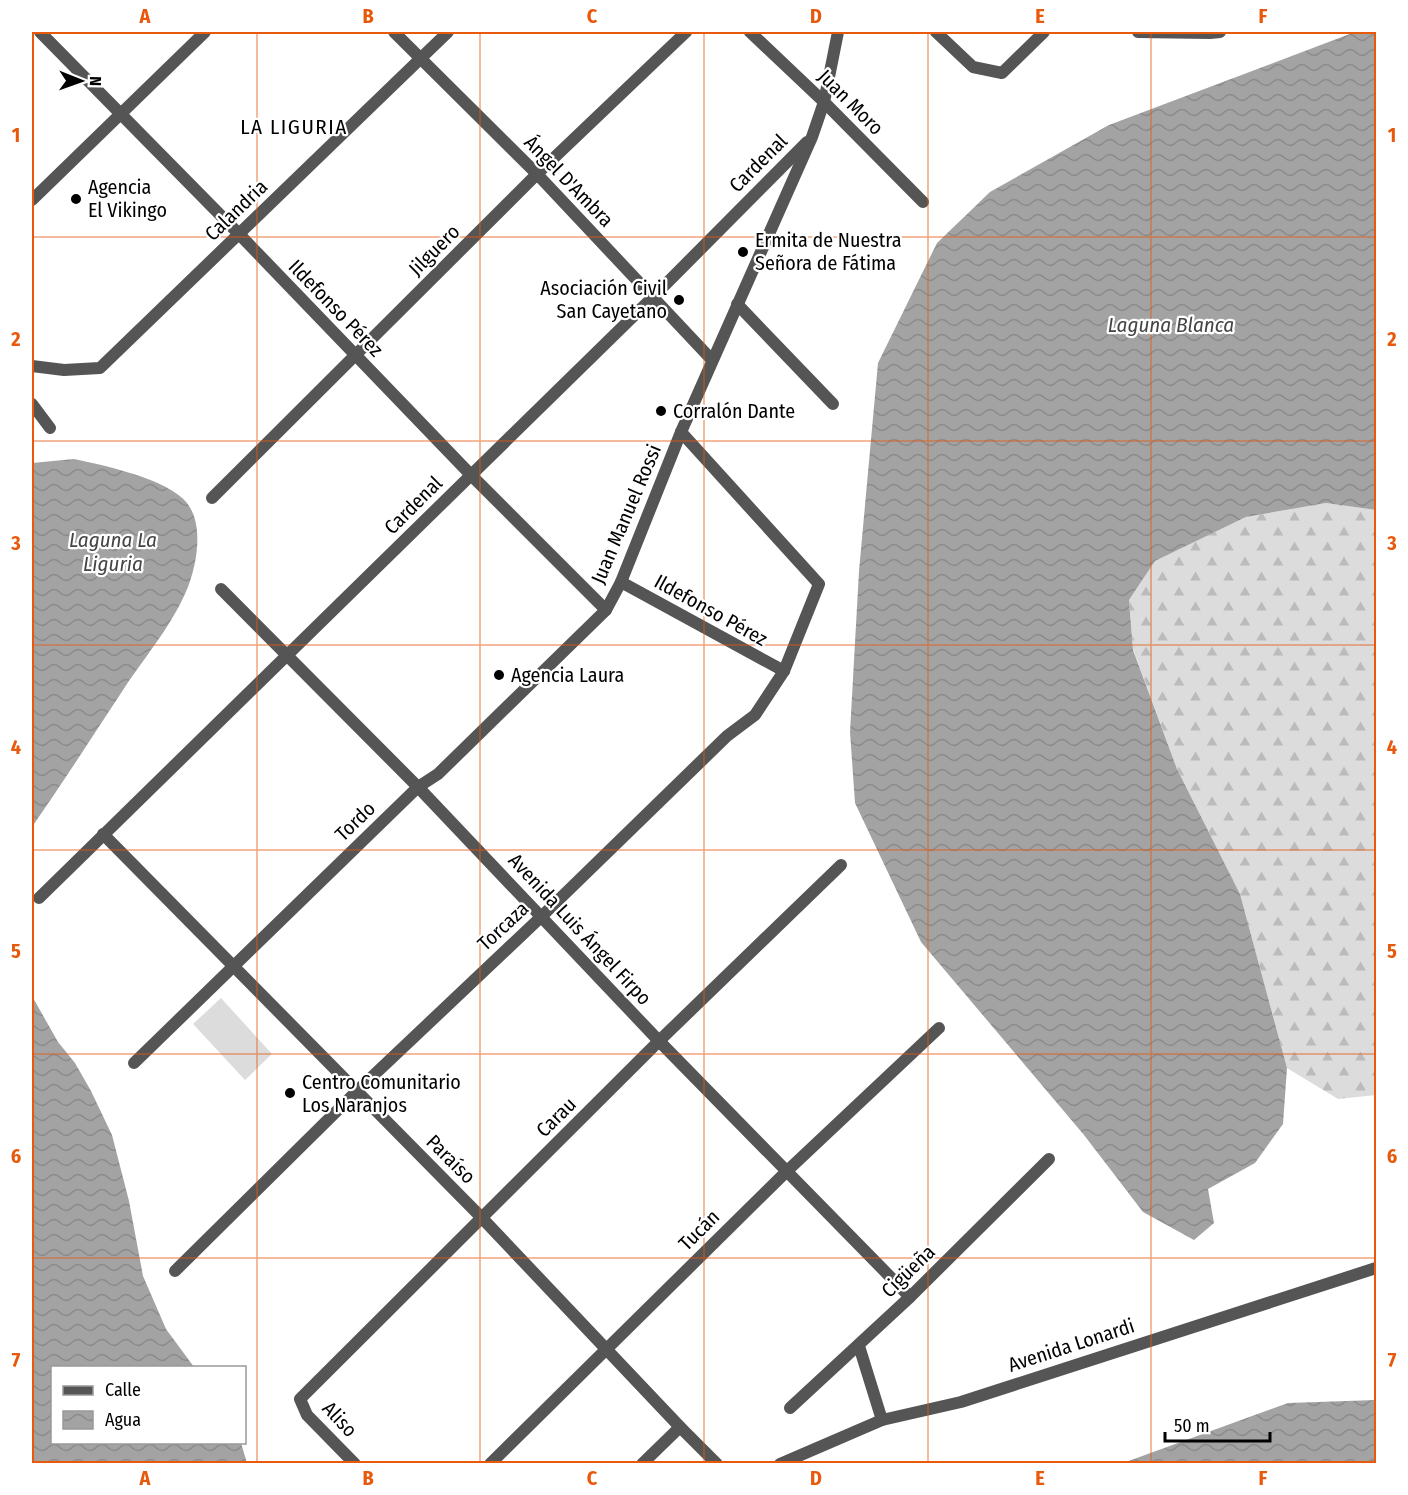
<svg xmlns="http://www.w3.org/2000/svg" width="1408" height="1495" font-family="'Fira Sans Condensed',sans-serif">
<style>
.forest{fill:url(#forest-firs)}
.pitch{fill:#dcdcdc}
.water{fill:url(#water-waves)}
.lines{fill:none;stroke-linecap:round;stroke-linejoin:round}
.minor{stroke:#555;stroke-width:12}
.tertiary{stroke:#555;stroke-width:12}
.grid{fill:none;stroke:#e8590c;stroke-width:1.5;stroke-opacity:0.55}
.poi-dot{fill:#000;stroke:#fff;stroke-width:2}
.labels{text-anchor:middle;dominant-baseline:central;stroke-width:4.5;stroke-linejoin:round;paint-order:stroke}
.street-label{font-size:20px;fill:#000;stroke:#fff}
.poi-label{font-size:20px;fill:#000;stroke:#fff;text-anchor:start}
.neighbourhood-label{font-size:21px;letter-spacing:1.5px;fill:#000;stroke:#fff}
.water-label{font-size:21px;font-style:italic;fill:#444;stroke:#fff}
.neatline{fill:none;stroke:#e8590c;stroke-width:2}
.grid-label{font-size:20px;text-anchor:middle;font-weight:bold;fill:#e8590c}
</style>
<defs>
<pattern id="forest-firs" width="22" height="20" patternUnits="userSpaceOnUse" patternTransform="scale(1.5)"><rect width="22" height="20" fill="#dcdcdc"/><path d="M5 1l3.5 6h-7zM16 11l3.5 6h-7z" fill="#bbb"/></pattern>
<pattern id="water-waves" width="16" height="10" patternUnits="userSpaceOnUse" patternTransform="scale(1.5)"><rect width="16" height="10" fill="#a3a3a3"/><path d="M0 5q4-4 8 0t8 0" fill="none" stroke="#8b8b8b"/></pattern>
</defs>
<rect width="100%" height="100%" fill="#fff"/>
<path class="forest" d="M1326,503l50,7v585l-38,4 -51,-31 -47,-174 -63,-125 -44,-120 -4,-49 26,-39 91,-44z"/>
<path class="pitch" d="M221,998l51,56 -27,26 -52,-56z"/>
<g class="water">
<path d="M1355,32h21v478l-50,-7 -80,14 -91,44 -26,39 4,50 44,119 63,125 47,174 -4,56 -28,39 -47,26 6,34 -20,17 -51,-28 -59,-77 -163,-193 -66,-139 -5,-71 9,-161 19,-208 59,-120 53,-51 119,-67z"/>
<path d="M74,459c29,6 94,20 113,44 17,22 10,60 1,84 -15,37 -41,67 -63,100 -31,47 -61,94 -93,140v-364z"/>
<path d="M32,996l26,46 17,21 16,28 21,44 17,66 14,75 23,53 28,38 -142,1v74l189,1 6,20h-215z"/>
<path d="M1376,1400v63h-253l165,-60z"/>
</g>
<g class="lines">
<g class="minor">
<path d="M40,32l200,203 231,240 135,135"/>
<path d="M394,32l143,142 175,186"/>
<path d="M750,32l74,70 99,100"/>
<path d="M936,32l37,35 29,6 42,-41"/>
<path d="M32,200l173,-168"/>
<path d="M737,304l96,100"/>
<path d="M32,366l32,4 36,-2 348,-336"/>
<path d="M32,404l18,24"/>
<path d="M212,498l325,-324 149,-142"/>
<path d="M621,582l163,89"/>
<path d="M221,589l197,198 241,254 251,256"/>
<path d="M103,834l379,384 198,209 37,37"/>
<path d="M39,898l613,-600 155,-156"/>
<path d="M134,1063l284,-276 20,-13 168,-164 15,-28 60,-150 131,-295 12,-35 14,-70"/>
<path d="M175,1271l182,-180 185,-175 185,-180 28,-21 29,-44 35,-87 -138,-152"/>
<path d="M859,1346l23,74"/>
<path d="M790,1408l120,-111 139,-138"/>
<path d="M355,1464l-48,-49 -7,-16 359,-358 182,-176"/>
<path d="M490,1464l297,-293 152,-143"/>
<path d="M642,1464l38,-37"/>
</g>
<g class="tertiary">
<path d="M1138,32l72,1 10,-1"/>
<path d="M780,1464l102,-44 79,-18 415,-134"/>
</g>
</g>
<path class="grid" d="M257,32v1432M480,32v1432M704,32v1432M928,32v1432M1151,32v1432M32,237h1344M32,441h1344M32,645h1344M32,850h1344M32,1054h1344M32,1258h1344"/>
<g class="poi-dot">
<circle cx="76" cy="199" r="6"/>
<circle cx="743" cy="252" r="6"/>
<circle cx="679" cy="300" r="6"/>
<circle cx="661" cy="411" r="6"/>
<circle cx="499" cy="675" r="6"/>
<circle cx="290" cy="1093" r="6"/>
</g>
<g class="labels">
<g class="street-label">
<text transform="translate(851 102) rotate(45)">Juan Moro</text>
<text transform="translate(758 163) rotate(-45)">Cardenal</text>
<text transform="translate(569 181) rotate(46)">Ángel D'Ambra</text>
<text transform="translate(236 210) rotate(-44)">Calandria</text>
<text transform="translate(434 250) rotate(-45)">Jilguero</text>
<text transform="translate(336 308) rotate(46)">Ildefonso Pérez</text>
<text transform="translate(413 505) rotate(-45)">Cardenal</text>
<text transform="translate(626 514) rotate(-67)">Juan Manuel Rossi</text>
<text transform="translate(711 610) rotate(29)">Ildefonso Pérez</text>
<text transform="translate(355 821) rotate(-44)">Tordo</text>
<text transform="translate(503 926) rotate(-43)">Torcaza</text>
<text transform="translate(580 929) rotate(47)">Avenida Luis Ángel Firpo</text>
<text transform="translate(556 1117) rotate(-45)">Carau</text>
<text transform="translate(451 1159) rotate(45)">Paraíso</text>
<text transform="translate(699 1230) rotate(-45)">Tucán</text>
<text transform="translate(908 1271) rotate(-44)">Cigüeña</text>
<text transform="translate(1071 1345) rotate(-18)">Avenida Lonardi</text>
<text transform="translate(340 1419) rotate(47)">Aliso</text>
</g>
<g class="poi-label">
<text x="88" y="187">Agencia<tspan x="88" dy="23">El Vikingo</tspan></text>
<text x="755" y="240">Ermita de Nuestra<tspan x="755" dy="23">Señora de Fátima</tspan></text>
<text x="667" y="288" text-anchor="end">Asociación Civil<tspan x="667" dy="23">San Cayetano</tspan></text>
<text x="673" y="411">Corralón Dante</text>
<text x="511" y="675">Agencia Laura</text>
<text x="302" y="1082">Centro Comunitario<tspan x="302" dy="23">Los Naranjos</tspan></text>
</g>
<g class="neighbourhood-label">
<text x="294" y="127">LA LIGURIA</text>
</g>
<g class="water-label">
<text x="1171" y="325">Laguna Blanca</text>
<text x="113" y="540">Laguna La<tspan x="113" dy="24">Liguria</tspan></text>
</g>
</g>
<rect width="1408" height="1495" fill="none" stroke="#ffffff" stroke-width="66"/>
<rect x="51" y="1366" width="195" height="78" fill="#ffffff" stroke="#999999" stroke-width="1.5"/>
<rect x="63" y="1386" width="30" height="9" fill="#555555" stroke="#999999" stroke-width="1.5"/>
<text x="105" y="1396" font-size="18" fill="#000000">Calle</text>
<rect x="63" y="1411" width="30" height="18" fill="url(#water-waves)" stroke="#999999" stroke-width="1.5"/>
<text x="105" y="1426" font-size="18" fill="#000000">Agua</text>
<g transform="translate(81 81) rotate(91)" stroke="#ffffff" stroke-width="4.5" paint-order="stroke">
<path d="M0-4.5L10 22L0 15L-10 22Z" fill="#000000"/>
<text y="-9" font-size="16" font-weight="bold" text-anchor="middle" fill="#000000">N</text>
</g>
<path d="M1165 1432v9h105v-9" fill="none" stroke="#000000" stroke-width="3"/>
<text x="1174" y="1432" font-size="18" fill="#000000" stroke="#ffffff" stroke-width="4.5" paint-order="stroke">50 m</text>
<rect x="33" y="33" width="1342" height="1429" class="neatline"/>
<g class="grid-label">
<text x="145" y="23">A</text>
<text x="368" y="23">B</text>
<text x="592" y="23">C</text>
<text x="816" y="23">D</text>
<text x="1040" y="23">E</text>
<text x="1263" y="23">F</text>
<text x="16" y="142">1</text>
<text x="1392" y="142">1</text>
<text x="16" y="346">2</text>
<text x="1392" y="346">2</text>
<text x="16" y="550">3</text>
<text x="1392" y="550">3</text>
<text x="16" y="754">4</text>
<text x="1392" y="754">4</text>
<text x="16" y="958">5</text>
<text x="1392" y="958">5</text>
<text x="16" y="1163">6</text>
<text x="1392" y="1163">6</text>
<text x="16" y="1367">7</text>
<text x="1392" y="1367">7</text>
<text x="145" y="1485">A</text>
<text x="368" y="1485">B</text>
<text x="592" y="1485">C</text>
<text x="816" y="1485">D</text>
<text x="1040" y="1485">E</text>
<text x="1263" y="1485">F</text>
</g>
</svg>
